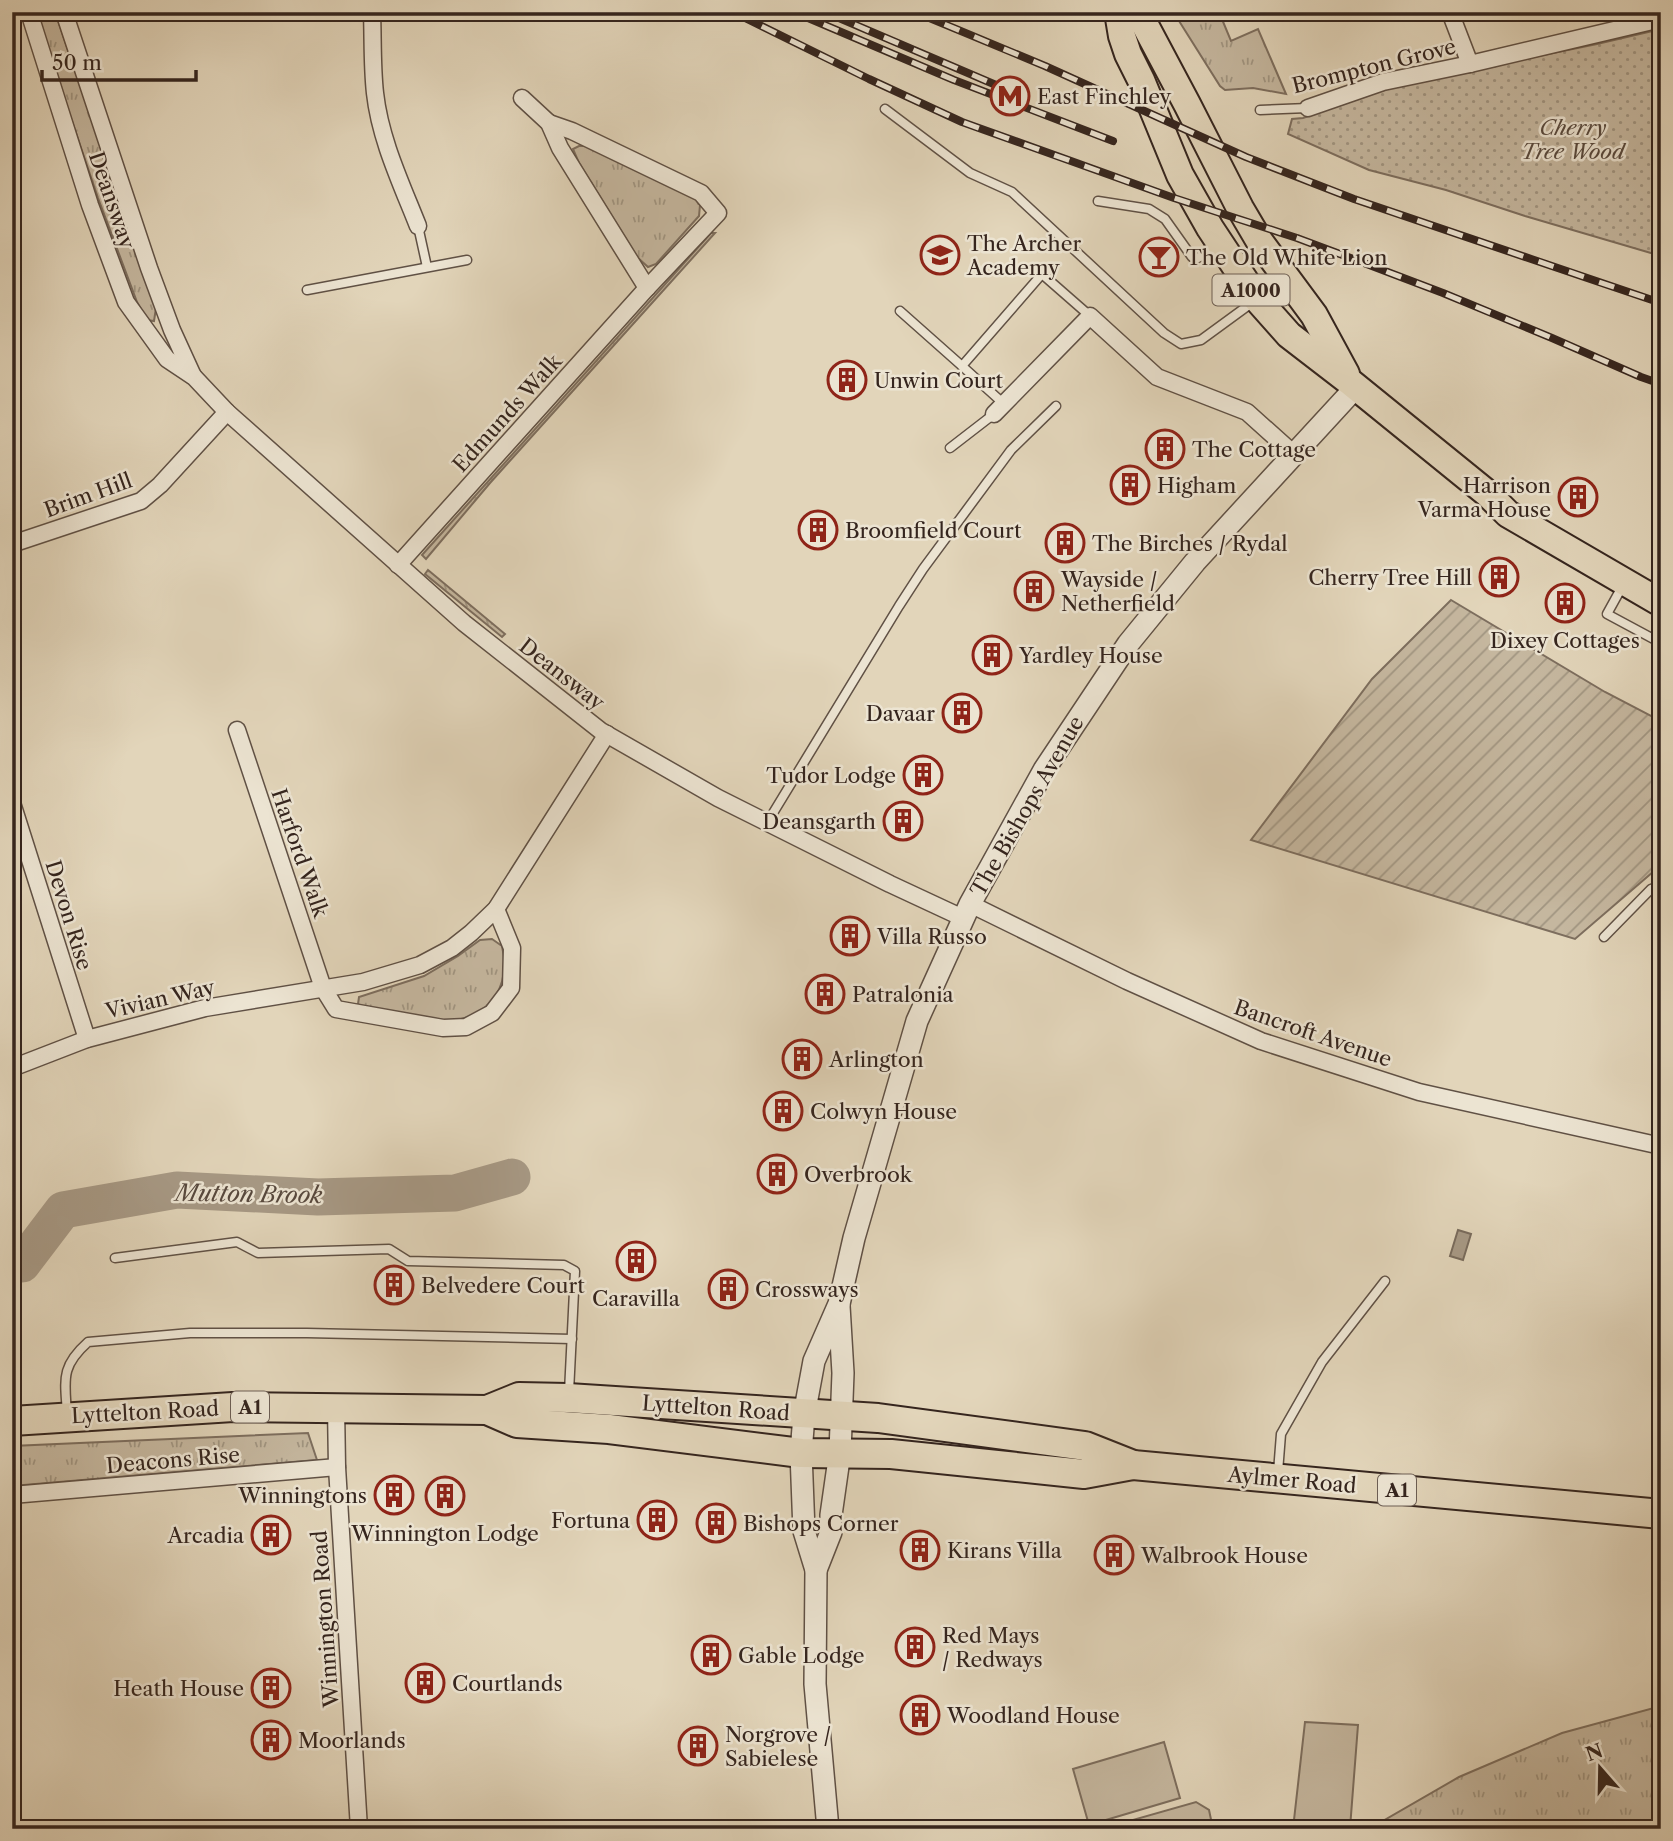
<svg xmlns="http://www.w3.org/2000/svg" width="1673" height="1841" font-family="'Libre Caslon Text',serif">
<style>
.grass{fill:url(#grass-tufts);stroke:#7d6e5e;stroke-width:2}
.park{fill:url(#park-dots);stroke:#7d6e5e;stroke-width:2}
.garden{fill:url(#garden-furrows);stroke:#7d6e5e;stroke-width:2}
.pitch{fill:#c5b79f;stroke:#7d6e5e;stroke-width:2}
.water{fill:#a79985;stroke:#796b5c;stroke-width:2}
.lines{fill:none;stroke-linecap:round;stroke-linejoin:round}
.river{stroke:#a79985;stroke-width:37}
.service-casing{stroke:#605145;stroke-width:11}
.minor-casing{stroke:#605145;stroke-width:19}
.tertiary-casing{stroke:#605145;stroke-width:24}
.primary-casing{stroke:#35251e;stroke-width:30}
.trunk-casing{stroke:#35251e;stroke-width:32}
.service{stroke:#ece4d2;stroke-width:8}
.minor{stroke:#ece4d2;stroke-width:16}
.tertiary{stroke:#ece4d2;stroke-width:21}
.primary{stroke:#e2d5ba;stroke-width:26}
.trunk{stroke:#e2d5ba;stroke-width:28}
.rail-casing{stroke:#35251e;stroke-width:8}
.rail{stroke:#ece4d2;stroke-width:5;stroke-dasharray:16;stroke-linecap:butt}
.labels{text-anchor:middle;dominant-baseline:central;stroke-width:5;stroke-linejoin:round;paint-order:stroke}
.shield{fill:#ece4d2;stroke:#6c5e54;stroke-width:2}
.shield-label{font-size:19px;font-weight:bold;fill:#35251e}
.street-label{font-size:21px;fill:#35251e;stroke:#ece4d2}
.poi-label{font-size:21px;fill:#35251e;stroke:#ece4d2;text-anchor:start}
.park-label{font-size:21px;font-style:italic;fill:#594a3e;stroke:#ece4d2}
.water-label{font-size:23px;font-style:italic;fill:#57483d;stroke:#ece4d2}
</style>
<defs>
<pattern id="grass-tufts" width="24" height="20" patternUnits="userSpaceOnUse" patternTransform="scale(1.75)"><rect width="24" height="20" fill="#c5b79f"/><path d="M3 7l-1-3M5 7V3M7 7l1-3M15 17l-1-3M17 17v-4M19 17l1-3" fill="none" stroke="#a19581"/></pattern>
<pattern id="park-dots" width="8" height="8" patternUnits="userSpaceOnUse" patternTransform="scale(1.75)"><rect width="8" height="8" fill="#c5b79f"/><path d="M2 2h.1M6 6h.1" fill="none" stroke="#a19581" stroke-width="1.8" stroke-linecap="round"/></pattern>
<pattern id="garden-furrows" width="10" height="10" patternUnits="userSpaceOnUse" patternTransform="scale(1.75)"><rect width="10" height="10" fill="#c5b79f"/><path d="M-1 1l2-2M0 10L10 0M9 11l2-2" fill="none" stroke="#a19581"/></pattern>
</defs>
<rect width="100%" height="100%" fill="#e2d5ba"/>
<filter id="stains"><feTurbulence type="fractalNoise" baseFrequency=".00286" numOctaves="4"/><feColorMatrix values="0 0 0 0 .2 0 0 0 0 .09 0 0 0 0 .02 0 0 0 .5 -.17"/></filter>
<radialGradient id="worn" r=".72"><stop offset=".6" stop-color="#630" stop-opacity="0"/><stop offset="1" stop-color="#630" stop-opacity=".3"/></radialGradient>
<g class="grass">
<path d="M35,12h20l101,296 -2,13 -7,-1 -10,-18 -39,-104z"/>
<path d="M1219,12l12,29 27,-12 28,65 -33,-6 -28,2 -5,-4 -46,-73z"/>
<path d="M579,146h7l110,52 4,7 -1,11 -43,48 -8,3 -11,-10 -58,-94 -6,-14z"/>
<path d="M711,233h4l-225,250 -64,76 -4,-4z"/>
<path d="M428,570l77,64 -3,3 -77,-63z"/>
<path d="M492,939l10,7c9,40 -10,69 -51,75l-87,-13 -6,-4 1,-7 65,-21 34,-20 22,-16z"/>
<path d="M308,1433l9,27 -305,26v-40z"/>
<path d="M1661,1706v123h-292l90,-52 103,-44z"/>
</g>
<path class="park" d="M1661,29v227l-136,-40 -79,-26 -77,-20 -81,-36 4,-15 11,-1 98,-34 196,-40z"/>
<path class="garden" d="M1451,600l154,92 56,29v144l-86,74 -324,-99 121,-161z"/>
<g class="pitch">
<path d="M1305,1722l53,3 -8,103 -56,-8z"/>
<path d="M1164,1742l16,56 -91,27 -16,-56z"/>
<path d="M1196,1802l13,8 4,19h-106l1,-2z"/>
</g>
<path class="water" d="M1458,1230l13,4 -8,26 -13,-4z"/>
<g class="lines">
<path class="river" d="M12,1264h10l41,-54 114,-20 141,7 137,-4 57,-16"/>
<defs>
<g id="service">
<path d="M885,109l85,64 42,19 152,141 17,11 20,-4 52,-38"/>
<path d="M1260,110l48,-2"/>
<path d="M1098,201l51,8 16,10 27,38 6,1 21,-12"/>
<path d="M418,226l9,41"/>
<path d="M307,290l160,-30"/>
<path d="M900,311l62,55 80,-92 48,42"/>
<path d="M962,366l42,38"/>
<path d="M950,448l44,-34"/>
<path d="M1623,585l-16,29 54,29"/>
<path d="M1649,592l12,-18"/>
<path d="M767,823l132,-217 24,-37 88,-119 45,-44"/>
<path d="M1604,937l47,-48 10,-4"/>
<path d="M115,1258l122,-16 21,11 131,-4 19,12 156,4 11,6 -6,121"/>
<path d="M67,1414c-2,-34 -7,-47 21,-72l102,-9h117l265,6"/>
<path d="M1278,1472l3,-38 41,-72 63,-81"/>
</g>
<g id="minor">
<path d="M29,12l61,193 36,97 41,57 27,18 33,35 237,211 137,108 117,67 172,86 73,34"/>
<path d="M64,12l85,256 23,62 21,46"/>
<path d="M372,12c1,27 0,54 3,81 5,46 26,90 43,133"/>
<path d="M1450,12l20,52"/>
<path d="M522,98l27,25 11,25 87,140"/>
<path d="M1308,108l75,-26 87,-18 191,-45"/>
<path d="M994,414l96,-98 67,61 90,35 48,43"/>
<path d="M12,544l129,-43 19,-16 67,-73"/>
<path d="M398,565l249,-277 71,-75 -17,-20 -129,-62 -23,-8"/>
<path d="M237,730l86,258 13,21 107,19 23,-1 26,-14 19,-25 1,-40 -16,-39"/>
<path d="M12,803l75,236"/>
<path d="M970,904l157,77 134,60 158,51 242,54"/>
<path d="M12,1068l75,-29 118,-31 158,-26 57,-17 32,-17 19,-15 25,-24 111,-175"/>
<path d="M336,1407l1,60 22,362"/>
<path d="M12,1495l325,-28"/>
</g>
<g id="tertiary">
<path d="M816,1570l15,-38v-17l9,-63 3,-79 -4,-67"/>
<path d="M828,1829l-13,-145 1,-114 -12,-39 -3,-78 3,-38 10,-54 25,-57 15,-66 63,-217 53,-117 74,-134 84,-126 67,-82 161,-175"/>
</g>
<g id="primary">
<path d="M1118,12l4,24 6,18 13,26 39,95 30,53 47,71 32,36 61,47 138,112 20,20 153,89"/>
<path d="M1135,12l10,13 42,79 53,104 20,34 54,73 32,59"/>
</g>
<g id="trunk">
<path d="M487,1410l30,13 92,6 192,24 90,1 193,20 49,-9"/>
<path d="M12,1421l221,-14 254,3 32,-13 49,1 310,20 207,28 48,19 528,49"/>
</g>
</defs>
<use href="#service" class="service-casing"/>
<use href="#minor" class="minor-casing"/>
<use href="#tertiary" class="tertiary-casing"/>
<use href="#primary" class="primary-casing"/>
<use href="#trunk" class="trunk-casing"/>
<use href="#service" class="service"/>
<use href="#minor" class="minor"/>
<use href="#tertiary" class="tertiary"/>
<use href="#primary" class="primary"/>
<use href="#trunk" class="trunk"/>
<defs>
<g id="rail">
<path d="M733,12l136,67 93,43 212,76 123,40 67,25 79,30 109,45 89,39 20,7"/>
<path d="M794,12l160,68 159,61"/>
<path d="M825,12l171,73"/>
<path d="M915,12l130,54 201,91 108,42 307,104"/>
</g>
</defs>
<use href="#rail" class="rail-casing"/>
<use href="#rail" class="rail"/>
</g>
<defs>
<symbol id="metro-ring" viewBox="-11 -11 22 22"><circle r="9.5" fill="#ece4d2" stroke="#8f2418" stroke-width="1.5"/><path d="M-5.5 5V-5H-3L0 0L3-5H5.5V5H3V-.5L0 4L-3-.5V5Z" fill="#8f2418"/></symbol>
<symbol id="school-ring" viewBox="-11 -11 22 22"><circle r="9.5" fill="#ece4d2" stroke="#8f2418" stroke-width="1.5"/><path d="M0-5L7-2L0 1L-7-2ZM-4 1L0 2.5L4 1V4Q0 6-4 4Z" fill="#8f2418"/></symbol>
<symbol id="bar-ring" viewBox="-11 -11 22 22"><circle r="9.5" fill="#ece4d2" stroke="#8f2418" stroke-width="1.5"/><path d="M-6-5H6L.8 .8V4.5H3.5V6h-7V4.5H-.8V.8Z" fill="#8f2418"/></symbol>
<symbol id="building-ring" viewBox="-11 -11 22 22"><circle r="9.5" fill="#ece4d2" stroke="#8f2418" stroke-width="1.5"/><path d="M-4-6H4V6H1V3H-1V6H-4ZM-2.5-4.3h1.7v1.8h-1.7ZM.8-4.3h1.7v1.8H.8ZM-2.5-1h1.7V.8h-1.7ZM.8-1h1.7V.8H.8Z" fill="#8f2418"/></symbol>
</defs>
<g fill-rule="evenodd">
<use href="#metro-ring" x="988" y="74" width="44" height="44"/>
<use href="#school-ring" x="918" y="233" width="44" height="44"/>
<use href="#bar-ring" x="1137" y="235" width="44" height="44"/>
<use href="#building-ring" x="825" y="358" width="44" height="44"/>
<use href="#building-ring" x="1143" y="427" width="44" height="44"/>
<use href="#building-ring" x="1108" y="463" width="44" height="44"/>
<use href="#building-ring" x="1556" y="475" width="44" height="44"/>
<use href="#building-ring" x="796" y="508" width="44" height="44"/>
<use href="#building-ring" x="1043" y="521" width="44" height="44"/>
<use href="#building-ring" x="1477" y="555" width="44" height="44"/>
<use href="#building-ring" x="1012" y="569" width="44" height="44"/>
<use href="#building-ring" x="1543" y="581" width="44" height="44"/>
<use href="#building-ring" x="970" y="633" width="44" height="44"/>
<use href="#building-ring" x="940" y="691" width="44" height="44"/>
<use href="#building-ring" x="901" y="753" width="44" height="44"/>
<use href="#building-ring" x="881" y="799" width="44" height="44"/>
<use href="#building-ring" x="828" y="914" width="44" height="44"/>
<use href="#building-ring" x="803" y="972" width="44" height="44"/>
<use href="#building-ring" x="780" y="1037" width="44" height="44"/>
<use href="#building-ring" x="761" y="1089" width="44" height="44"/>
<use href="#building-ring" x="755" y="1152" width="44" height="44"/>
<use href="#building-ring" x="614" y="1239" width="44" height="44"/>
<use href="#building-ring" x="372" y="1263" width="44" height="44"/>
<use href="#building-ring" x="706" y="1267" width="44" height="44"/>
<use href="#building-ring" x="372" y="1473" width="44" height="44"/>
<use href="#building-ring" x="423" y="1474" width="44" height="44"/>
<use href="#building-ring" x="635" y="1498" width="44" height="44"/>
<use href="#building-ring" x="694" y="1501" width="44" height="44"/>
<use href="#building-ring" x="249" y="1513" width="44" height="44"/>
<use href="#building-ring" x="898" y="1528" width="44" height="44"/>
<use href="#building-ring" x="1092" y="1533" width="44" height="44"/>
<use href="#building-ring" x="893" y="1625" width="44" height="44"/>
<use href="#building-ring" x="689" y="1633" width="44" height="44"/>
<use href="#building-ring" x="403" y="1661" width="44" height="44"/>
<use href="#building-ring" x="249" y="1666" width="44" height="44"/>
<use href="#building-ring" x="898" y="1693" width="44" height="44"/>
<use href="#building-ring" x="249" y="1718" width="44" height="44"/>
<use href="#building-ring" x="676" y="1724" width="44" height="44"/>
</g>
<g class="labels">
<g class="shield">
<rect x="1212.5" y="274.5" width="77" height="31" rx="5"/>
<rect x="231" y="1391.5" width="38" height="31" rx="5"/>
<rect x="1378" y="1474.5" width="38" height="31" rx="5"/>
</g>
<g class="shield-label">
<text x="1251" y="290">A1000</text>
<text x="250" y="1407">A1</text>
<text x="1397" y="1490">A1</text>
</g>
<g class="street-label">
<text transform="translate(1374 66) rotate(-14)">Brompton Grove</text>
<text transform="translate(112 200) rotate(71)">Deansway</text>
<text transform="translate(507 413) rotate(-48)">Edmunds Walk</text>
<text transform="translate(88 495) rotate(-20)">Brim Hill</text>
<text transform="translate(562 674) rotate(38)">Deansway</text>
<text transform="translate(1027 806) rotate(-60)">The Bishops Avenue</text>
<text transform="translate(300 853) rotate(71)">Harford Walk</text>
<text transform="translate(69 915) rotate(73)">Devon Rise</text>
<text transform="translate(160 999) rotate(-13)">Vivian Way</text>
<text transform="translate(1313 1033) rotate(19)">Bancroft Avenue</text>
<text transform="translate(716 1408) rotate(4)">Lyttelton Road</text>
<text transform="translate(145 1412) rotate(-3)">Lyttelton Road</text>
<text transform="translate(173 1460) rotate(-5)">Deacons Rise</text>
<text transform="translate(1292 1480) rotate(5)">Aylmer Road</text>
<text transform="translate(325 1619) rotate(-94)">Winnington Road</text>
</g>
<g class="poi-label">
<text x="1037" y="96">East Finchley</text>
<text x="967" y="243">The Archer<tspan x="967" dy="24">Academy</tspan></text>
<text x="1186" y="257">The Old White Lion</text>
<text x="874" y="380">Unwin Court</text>
<text x="1192" y="449">The Cottage</text>
<text x="1157" y="485">Higham</text>
<text x="1551" y="485" text-anchor="end">Harrison<tspan x="1551" dy="24">Varma House</tspan></text>
<text x="845" y="530">Broomfield Court</text>
<text x="1092" y="543">The Birches / Rydal</text>
<text x="1472" y="577" text-anchor="end">Cherry Tree Hill</text>
<text x="1061" y="579">Wayside /<tspan x="1061" dy="24">Netherfield</tspan></text>
<text x="1565" y="640" text-anchor="middle">Dixey Cottages</text>
<text x="1019" y="655">Yardley House</text>
<text x="935" y="713" text-anchor="end">Davaar</text>
<text x="896" y="775" text-anchor="end">Tudor Lodge</text>
<text x="876" y="821" text-anchor="end">Deansgarth</text>
<text x="877" y="936">Villa Russo</text>
<text x="852" y="994">Patralonia</text>
<text x="829" y="1059">Arlington</text>
<text x="810" y="1111">Colwyn House</text>
<text x="804" y="1174">Overbrook</text>
<text x="421" y="1285">Belvedere Court</text>
<text x="755" y="1289">Crossways</text>
<text x="636" y="1298" text-anchor="middle">Caravilla</text>
<text x="367" y="1495" text-anchor="end">Winningtons</text>
<text x="630" y="1520" text-anchor="end">Fortuna</text>
<text x="743" y="1523">Bishops Corner</text>
<text x="445" y="1533" text-anchor="middle">Winnington Lodge</text>
<text x="244" y="1535" text-anchor="end">Arcadia</text>
<text x="947" y="1550">Kirans Villa</text>
<text x="1141" y="1555">Walbrook House</text>
<text x="942" y="1635">Red Mays<tspan x="942" dy="24">/ Redways</tspan></text>
<text x="738" y="1655">Gable Lodge</text>
<text x="452" y="1683">Courtlands</text>
<text x="244" y="1688" text-anchor="end">Heath House</text>
<text x="947" y="1715">Woodland House</text>
<text x="725" y="1734">Norgrove /<tspan x="725" dy="24">Sabielese</tspan></text>
<text x="298" y="1740">Moorlands</text>
</g>
<g class="park-label">
<text x="1573" y="127">Cherry<tspan x="1573" dy="24">Tree Wood</tspan></text>
</g>
<g class="water-label">
<text transform="translate(249 1194) rotate(1)">Mutton Brook</text>
</g>
</g>
<rect width="1673" height="1841" fill="none" stroke="#e2d5ba" stroke-width="42"/>
<rect x="14" y="14" width="1645" height="1813" fill="none" stroke="#35251e" stroke-width="3.5"/>
<rect x="21" y="21" width="1631" height="1799" fill="none" stroke="#35251e" stroke-width="2"/>
<g transform="translate(1600 1768) rotate(340)" stroke="#ece4d2" stroke-width="5" paint-order="stroke">
<path d="M0-5L12 26L0 18L-12 26Z" fill="#35251e"/>
<text y="-10" font-size="19" font-weight="bold" text-anchor="middle" fill="#35251e">N</text>
</g>
<path d="M42 70v10h154v-10" fill="none" stroke="#35251e" stroke-width="3.5"/>
<text x="52" y="70" font-size="21" fill="#35251e" stroke="#ece4d2" stroke-width="5" paint-order="stroke">50 m</text>
<rect width="100%" height="100%" filter="url(#stains)"/>
<rect width="100%" height="100%" fill="url(#worn)"/>
</svg>
